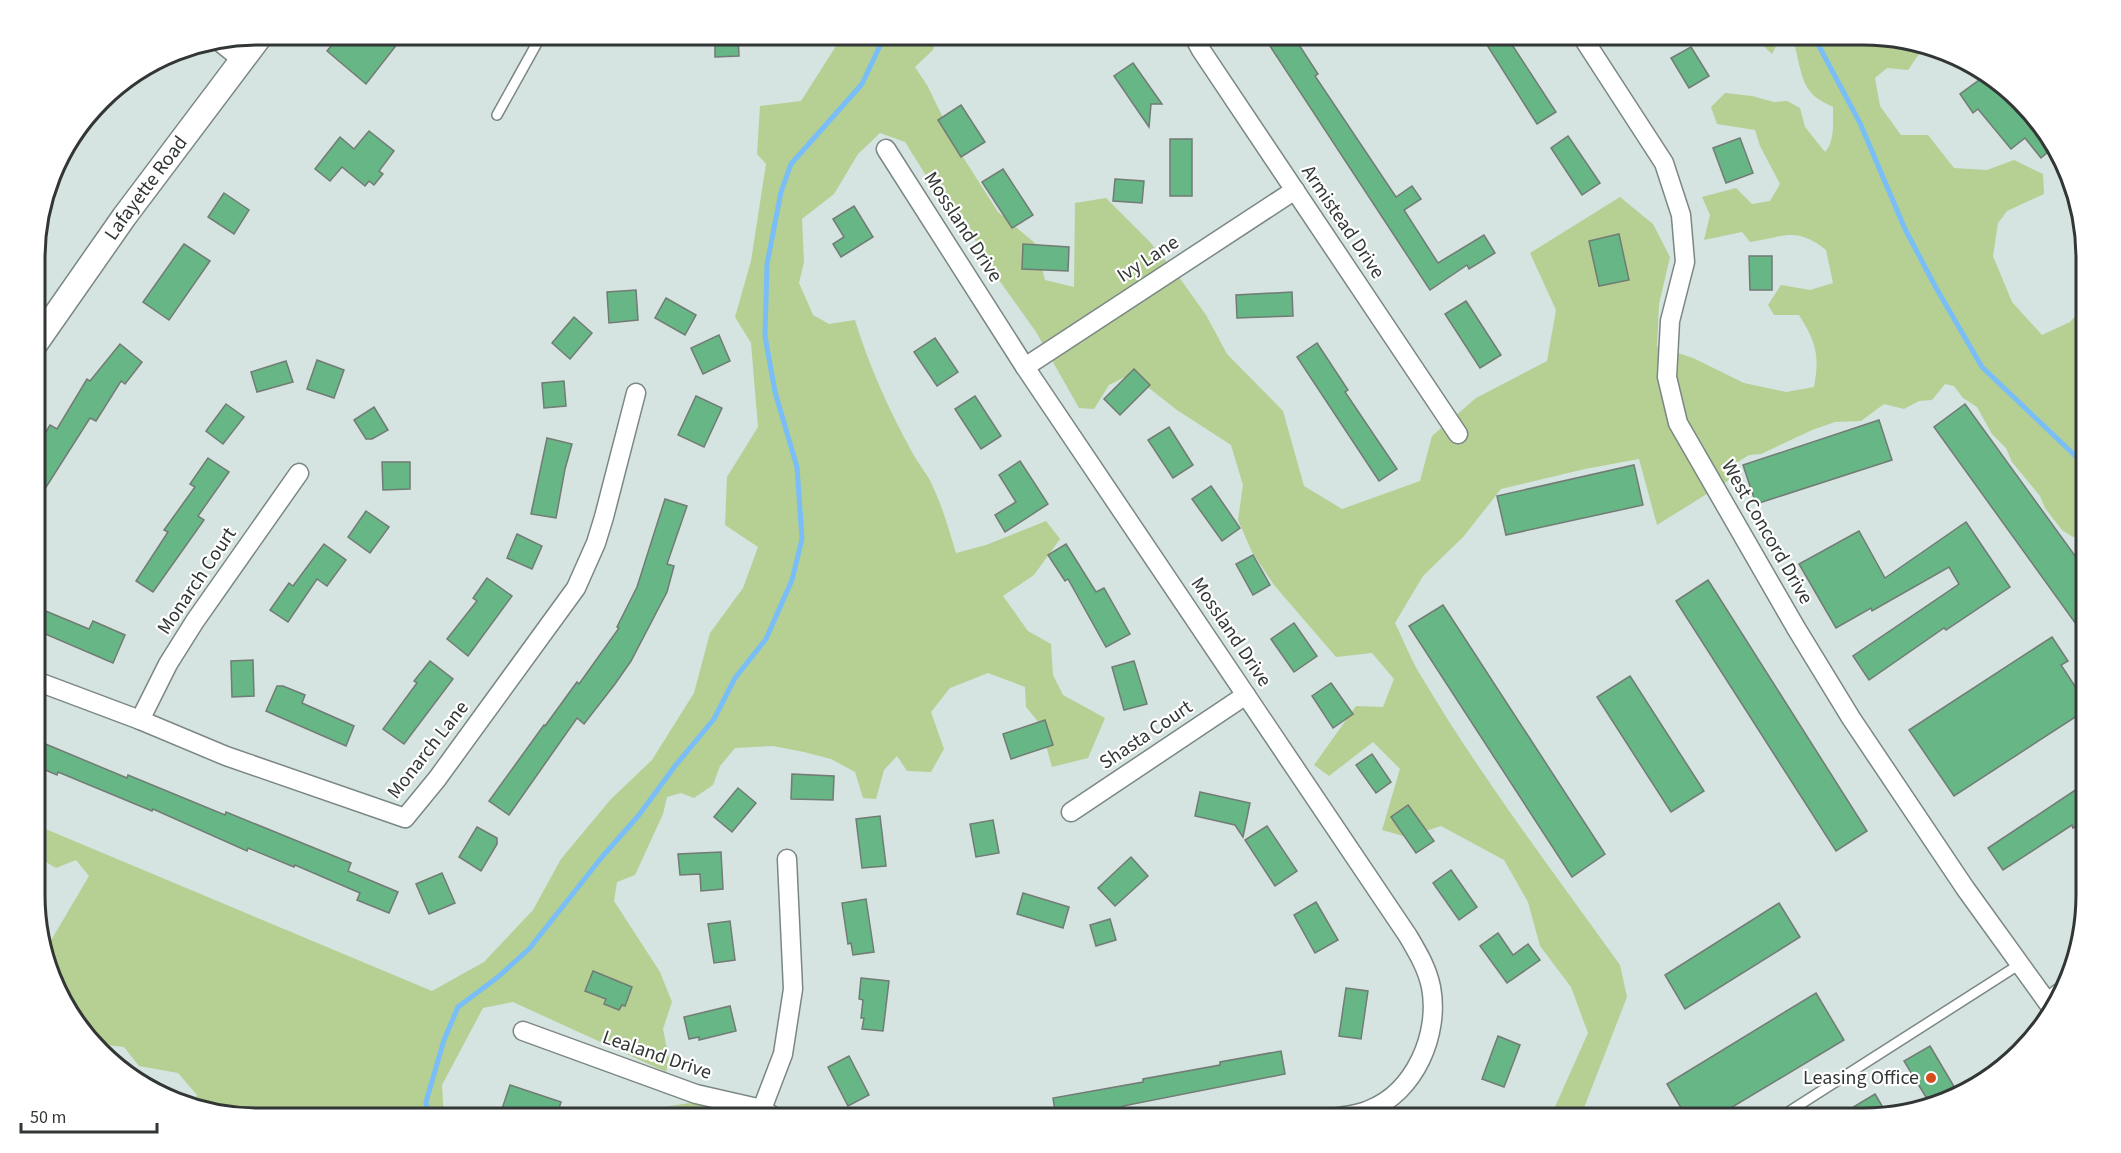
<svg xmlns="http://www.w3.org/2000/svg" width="2121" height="1153" font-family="'Source Sans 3',sans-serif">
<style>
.green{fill:#b6cf93}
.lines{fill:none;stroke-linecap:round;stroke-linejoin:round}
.stream{stroke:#79bef6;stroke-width:5}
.building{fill:#66b686;stroke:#727b74;stroke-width:1.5}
.lane-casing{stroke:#7b8785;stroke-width:12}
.street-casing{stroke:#7b8785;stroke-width:21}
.secondary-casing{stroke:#7b8785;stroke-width:27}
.lane{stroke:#fff;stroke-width:9}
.street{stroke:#fff;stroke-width:18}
.secondary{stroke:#fff;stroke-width:24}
.poi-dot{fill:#d44d1a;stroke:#fff;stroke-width:2}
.labels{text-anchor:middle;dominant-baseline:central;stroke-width:4.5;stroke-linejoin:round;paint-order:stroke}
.street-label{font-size:20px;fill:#323736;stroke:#fff}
.poi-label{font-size:20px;fill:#323736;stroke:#fff;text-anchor:end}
.rim{fill:none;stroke:#323736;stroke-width:3}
</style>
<rect width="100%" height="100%" fill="#d5e3e1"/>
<g class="green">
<path d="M843,35h94l-4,15 -18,17 12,18 34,69 37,58 38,32 9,36 29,7 1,-84 31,-5 43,43 30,36 27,38 21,39 56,57 21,75 38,23 78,-28 12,-45 44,-38 71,-37 9,-51 -26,-57 90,-56 33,27 17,33 -11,47 -2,42 36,12 51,25 42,9 28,-5c6,-32 2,-45 -15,-72h-25l-6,-10 13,-20 29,5 23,-7 -7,-33c-30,-24 -42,-13 -76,-8l-8,-10 -38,8 6,-25 -8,-18 34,-9 16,16 18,-3 10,-17 -20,-38 -5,-16 -38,-6 -6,-17 14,-14 27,3 22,6 13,-1 13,7 5,19 20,25c10,-10 8,-31 8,-45 -8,-4 -19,-9 -24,-17 -10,-13 -11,-40 -18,-55h73l57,7 5,2 -18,26 -21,-2 -12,10 5,28 21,29h27l26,33 33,2 27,-10 29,14 1,20 -37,17 -9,12 -5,33 19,46 30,33 28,-13 16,-18v231l-13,2 -11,-7 -17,-22 -5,-12 -28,-34 -6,-14 -14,-14 -15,-27 -14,-9 -9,-12 -9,-2 -13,16 -13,1 -15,8 -20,-5 -23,17 -26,1 -23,8 -51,24 -12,1 -13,8 -2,14 -77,48 -18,-66 -54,10 -84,20 -37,47 -41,40 -28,47c9,18 16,37 26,53 60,101 131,194 199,289l7,32 -47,121h-30l38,-85 -17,-46 -31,-41 -12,-44 -24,-42 -63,-34 -34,11 -25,-7 18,-61 -27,-27 -44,34 -15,-11 42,-59 27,1 11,-28 -22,-26 -36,4 -62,-72 -22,-33 -14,-32 5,-35 -12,-40 -54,-35 -46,-36 -22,11 -15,24 -15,-1 -43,-76 -54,-76 -14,-33 -33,-33 -30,-48 -25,-9 -22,21 -24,40 -32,25 2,43 -5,21 14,32 16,9 26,-4c14,46 34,90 57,132 6,12 16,22 21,35 10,21 16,43 23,66l30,-8 60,-24 14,18 -26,36 -31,21 25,35 23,13 2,31 10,20 42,23 -17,40 -36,9 -12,-43 -14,-17 -1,-20 -37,-14 -38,15 -19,24 13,37 -13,23 -24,-1 -10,-15 -13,14 -8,29 -13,-1 -8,-26 -24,-13 -27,-7 -31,-6 -38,2 -15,18 -7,19 -19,13 -13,-5 -14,4 -4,17 -28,61 -18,7 -3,19 46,71 12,30 -9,27 6,30 -3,13 -153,-70 -30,6 -41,77 2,33h-187l-57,-7 -7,-3 4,-13 -19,-22 -39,-7 -15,-19 -26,-3 -26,-24 -26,-71 43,-73 -13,-16 -20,8 -20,-12v-31l396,166 52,-29 49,-52 28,-51 50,-60 41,-39 42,-67 16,-60 33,-45 15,-41 -33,-22 2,-48 31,-50 -7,-84 -16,-26 16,-56 15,-97 -9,-10 3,-48 41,-5z"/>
<path d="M1759,35h23l-10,19 -16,-15z"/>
<path d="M696,1102l26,14 -2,2h-63l7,-11z"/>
</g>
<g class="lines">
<g class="stream">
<path d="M1813,35l47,88 45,106 30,57 47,81 104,99"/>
<path d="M428,1118l-2,-16 18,-62 14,-33 40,-30 31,-28 73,-92 37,-42 36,-49 39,-47 21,-41 31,-39 26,-59 10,-41 -5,-72 -22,-75 -10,-56 2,-72 14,-72 10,-28 71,-80 23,-49"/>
</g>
</g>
<g class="building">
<path d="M341,34h64l-39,50 -39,-33z"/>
<path d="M715,34h23l1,22 -24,1z"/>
<path d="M1281,34h11l26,40 -3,2 81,121 16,-11 9,13 -17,11 34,53 46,-28 11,18 -26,16 -2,-4 -37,25 -162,-247z"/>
<path d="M1480,34h25l51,78 -19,12z"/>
<path d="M1691,47l18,29 -20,12 -18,-30z"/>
<path d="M1133,63l29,41h-11l-2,23 -35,-51z"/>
<path d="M1986,75l63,59 6,12 -14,12 -16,-20 -14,11 -33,-40 -5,4 -13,-19z"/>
<path d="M961,105l24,37 -24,15 -23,-37z"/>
<path d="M369,131l25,20 -15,20 4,3 -9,11 -5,-4 -4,5 -23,-19 -12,14 -15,-12 25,-32 14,12z"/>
<path d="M1568,136l32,47 -18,12 -31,-47z"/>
<path d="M1740,138l13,35 -27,10 -13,-35z"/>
<rect x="1170" y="139" width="22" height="57"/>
<path d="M1003,169l30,46 -21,13 -30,-46z"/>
<path d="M1115,179l29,2 -2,22 -29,-2z"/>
<path d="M224,193l25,17 -15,24 -26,-17z"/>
<path d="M854,206l19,31 -32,20 -8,-13 11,-7 -11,-18z"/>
<path d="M1619,234l10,46 -30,6 -10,-45z"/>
<path d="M184,244l26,17 -41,59 -26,-18z"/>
<path d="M1023,244l46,3 -1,24 -46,-2z"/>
<path d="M1749,256h23v34h-22z"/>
<path d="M636,290l2,30 -29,3 -2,-31z"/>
<path d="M1292,292l1,24 -56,2 -1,-23z"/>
<path d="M666,298l30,17 -11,20 -30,-17z"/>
<path d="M1466,301l35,54 -21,13 -35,-54z"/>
<path d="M574,317l18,16 -22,26 -18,-16z"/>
<path d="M719,335l11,26 -27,13 -12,-26z"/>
<path d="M935,338l23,34 -21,14 -23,-34z"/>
<path d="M1317,343l31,47 -3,2 52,77 -18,12 -82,-124z"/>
<path d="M120,344l22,18 -17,22 -4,-3 -25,40 -6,-3 -54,85v-55l14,-23 7,4 30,-50 3,2z"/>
<path d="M317,360l27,10 -10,28 -27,-9z"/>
<path d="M286,361l7,21 -36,10 -6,-20z"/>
<path d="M1134,369l16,16 -30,30 -16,-16z"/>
<path d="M564,381l2,25 -22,2 -2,-25z"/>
<path d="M696,396l26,12 -18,39 -26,-12z"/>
<path d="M975,396l26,40 -20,13 -26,-40z"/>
<path d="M226,404l18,13 -21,27 -17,-13z"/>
<path d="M1965,404l121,167v67l-152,-211z"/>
<path d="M374,407l14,23 -16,9h-6l-12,-19z"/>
<path d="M1879,420l13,40 -136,44 -13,-39z"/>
<path d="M1169,427l24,38 -20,13 -25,-38z"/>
<path d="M547,438l25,6 -7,25 -9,49 -25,-4z"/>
<path d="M208,458l21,14 -31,44 6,4 -51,72 -17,-11 32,-49 -4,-2 31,-43 -5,-3z"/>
<path d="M1020,461l28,43 -43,28 -10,-17 21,-13 -17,-27z"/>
<path d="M382,462h28v27l-27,1z"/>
<path d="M1634,465l9,40 -137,30 -9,-39z"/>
<path d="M1211,486l29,42 -18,13 -30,-42z"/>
<path d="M665,499l22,7 -20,58 7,2 -7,26 -36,69 -16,23 -31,40 -7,-6 -68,97 -20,-14 55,-76 1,1 32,-44 2,2 40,-56 -2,-1 20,-40z"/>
<path d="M366,511l23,16 -19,26 -22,-16z"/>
<path d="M1966,522l44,65 -64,43 -2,-2 -75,52 -16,-24 106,-72 -10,-17 -77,44 -1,-3 -35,20 -37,-64 60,-33 26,47z"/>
<path d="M517,534l25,12 -10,23 -25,-11z"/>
<path d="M324,544l22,16 -19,26 -10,-7 -29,43 -18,-12 19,-27 4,3z"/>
<path d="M1066,544l30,48 8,-4 26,46 -24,13 -38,-68 -3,2 -17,-26z"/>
<path d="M1253,555l17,30 -17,10 -17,-31z"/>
<path d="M487,578l25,18 -44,60 -21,-17 30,-38 -4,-3z"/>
<path d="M1708,580l159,251 -31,20 -160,-250z"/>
<path d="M1443,605l162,249 -33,23 -163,-251z"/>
<path d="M36,607l53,22 4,-8 32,14 -12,28 -77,-33z"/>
<path d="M1294,623l23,33 -23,16 -23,-33z"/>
<path d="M2052,637l16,24 -7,4 25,38v7l-132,86 -45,-66z"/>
<path d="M253,660l1,36 -22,1 -1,-36z"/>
<path d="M430,661l23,18 -49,65 -21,-15 34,-46 -3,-2z"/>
<path d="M1134,661l13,43 -23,6 -12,-43z"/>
<path d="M1630,676l74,115 -33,21 -74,-115z"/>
<path d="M1331,683l22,31 -20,14 -21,-32z"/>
<path d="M277,686h6l22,9 -3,8 52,23 -8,20 -80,-35z"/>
<path d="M1045,720l8,25 -42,14 -8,-25z"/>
<path d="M36,740l91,38 1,-3 97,40 1,-3 125,51 -3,8 50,21 -9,21 -32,-13 3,-7 -65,-28 -1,2 -46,-19 -1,3 -94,-42 -1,2 -94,-39 -1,3 -21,-9z"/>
<path d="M1372,754l19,28 -15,11 -20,-28z"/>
<path d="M792,774l42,2 -1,24 -42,-1z"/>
<path d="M2086,783v36l-13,9 -1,-3 -69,45 -15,-22z"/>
<path d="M738,788l18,15 -24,29 -18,-15z"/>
<path d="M1200,792l50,11 -7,34 -8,-12 -40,-9z"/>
<path d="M1408,805l26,36 -18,12 -25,-36z"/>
<path d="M880,816l6,50 -24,2 -6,-49z"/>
<path d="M993,820l6,33 -23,4 -6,-33z"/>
<path d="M1267,826l30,45 -22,15 -30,-46z"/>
<path d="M477,827l20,11v6l-16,27 -22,-14z"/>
<path d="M721,852l2,37 -22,2 -1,-17 -20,1 -2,-21z"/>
<path d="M1131,857l17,19 -33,30 -17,-18z"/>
<path d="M1451,870l26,37 -18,13 -26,-37z"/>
<path d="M442,873l13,30 -26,11 -13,-30z"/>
<path d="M1023,893l46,14 -6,21 -46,-14z"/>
<path d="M866,899l8,53 -21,3 -2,-12 -3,1 -6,-41z"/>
<path d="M1316,902l22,38 -23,13 -21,-38z"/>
<path d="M1779,903l21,34 -115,72 -20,-34z"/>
<path d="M1110,919l6,21 -20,6 -6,-21z"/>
<path d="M730,921l5,39 -21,3 -6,-39z"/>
<path d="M1498,933l15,22 15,-11 12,16 -33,23 -27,-37z"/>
<path d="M593,971l39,16 -7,19 -3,-1 -3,5 -15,-6 2,-5 -21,-8z"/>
<path d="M861,978l28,3 -6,50 -21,-2 2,-11h-3l2,-18 -4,-1z"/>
<path d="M1346,988l22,3 -7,48 -22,-3z"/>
<path d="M1816,993l28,47 -130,78h-27l-20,-34z"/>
<path d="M730,1006l6,25 -37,9v-3l-10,2 -5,-22z"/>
<path d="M1498,1036l22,9 -16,42 -22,-8z"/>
<path d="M1930,1046l29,49 -27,12 -28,-46z"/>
<path d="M1281,1051l4,23 -162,32 1,4 -45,8h-23l-3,-20 90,-16v-3l77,-14v-3z"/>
<path d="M849,1056l20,39 -21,11 -20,-39z"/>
<path d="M510,1085l51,17 -5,16h-57z"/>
<path d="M1875,1094l13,22 -10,2h-43z"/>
</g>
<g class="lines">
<defs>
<g id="lane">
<path d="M497,115l40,-72v-8"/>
<path d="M2045,998l19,-14"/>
<path d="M1779,1118l241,-154"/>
</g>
<g id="street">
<path d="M1193,35l8,15 257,384"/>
<path d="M1581,35l83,128 17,52 4,47 -15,59 -3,56 11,46 118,205 55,90 114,170 88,122"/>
<path d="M220,42l21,17"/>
<path d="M886,149l139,218 383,569c10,17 19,32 23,51 9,47 -16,105 -62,123 -11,5 -25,6 -37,8"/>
<path d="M1025,367l270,-177"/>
<path d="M36,681l104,39 86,36 179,62 32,-39 139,-191 20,-45 8,-26 32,-124"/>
<path d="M140,720l28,-56 27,-43 104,-148"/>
<path d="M1071,812l175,-117"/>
<path d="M523,1031l173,63 66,15 14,9"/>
<path d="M762,1109l21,-55 10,-65 -6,-130"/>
</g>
<g id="secondary">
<path id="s1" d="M36,343l88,-126 137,-182"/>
</g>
</defs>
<use href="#lane" class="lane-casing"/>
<use href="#street" class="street-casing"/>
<use href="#secondary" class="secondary-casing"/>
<use href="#lane" class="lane"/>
<use href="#street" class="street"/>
<use href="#secondary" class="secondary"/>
</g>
<circle class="poi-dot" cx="1931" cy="1078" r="6"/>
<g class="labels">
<g class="street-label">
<text stroke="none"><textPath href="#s1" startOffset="190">Lafayette Road</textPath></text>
<text transform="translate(1343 222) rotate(56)">Armistead Drive</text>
<text transform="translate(963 227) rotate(57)">Mossland Drive</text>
<text transform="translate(1148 259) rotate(-33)">Ivy Lane</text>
<text transform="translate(1767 532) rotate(60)">West Concord Drive</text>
<text transform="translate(197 581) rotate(-56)">Monarch Court</text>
<text transform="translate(1231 632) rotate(56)">Mossland Drive</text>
<text transform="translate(1146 735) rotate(-34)">Shasta Court</text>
<text transform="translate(428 750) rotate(-52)">Monarch Lane</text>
<text transform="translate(657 1055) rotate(19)">Lealand Drive</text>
</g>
<g class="poi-label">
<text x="1919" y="1078">Leasing Office</text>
</g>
</g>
<path d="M0 0H2121V1153H0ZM258 45H1863A213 213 0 0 1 2076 258V895A213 213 0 0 1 1863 1108H258A213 213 0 0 1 45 895V258A213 213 0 0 1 258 45Z" fill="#fff" fill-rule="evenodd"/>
<path class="rim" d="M258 45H1863A213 213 0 0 1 2076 258V895A213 213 0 0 1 1863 1108H258A213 213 0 0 1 45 895V258A213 213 0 0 1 258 45Z"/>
<path d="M21 1123v9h136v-9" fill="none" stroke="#323736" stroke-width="3"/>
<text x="30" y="1123" font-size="18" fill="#323736" stroke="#ffffff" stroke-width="4.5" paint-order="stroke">50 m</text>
</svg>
